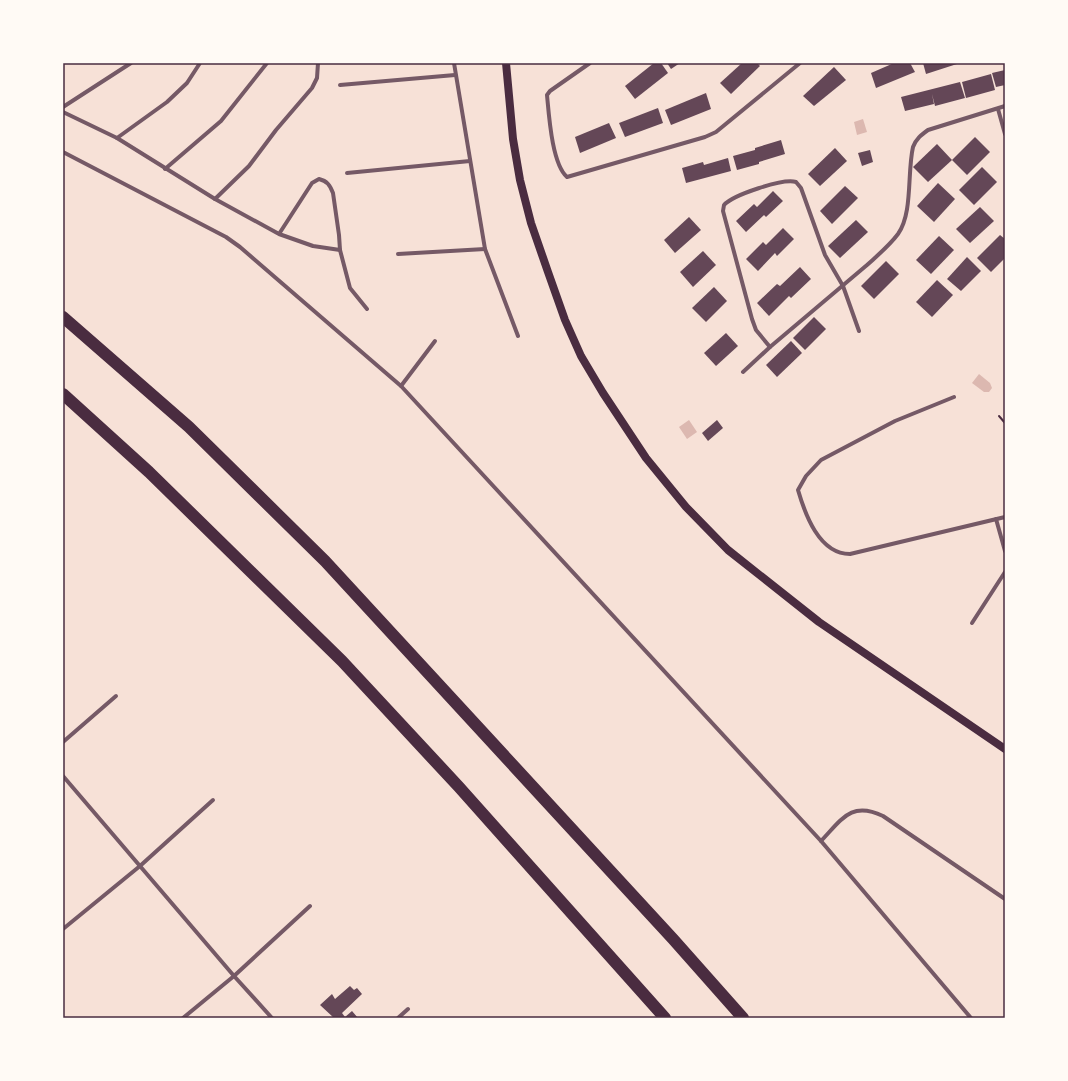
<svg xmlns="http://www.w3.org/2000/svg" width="1068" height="1081" font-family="'PT Serif',serif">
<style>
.water{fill:#dcb8b0}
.building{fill:#644757}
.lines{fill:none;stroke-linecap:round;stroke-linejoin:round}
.path{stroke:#4a2c40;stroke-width:2}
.minor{stroke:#755966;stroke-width:4}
.secondary{stroke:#4a2c40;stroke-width:8}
.motorway{stroke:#4a2c40;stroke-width:12}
.neatline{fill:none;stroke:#4a2c40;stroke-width:1.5}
</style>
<rect width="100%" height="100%" fill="#f7e1d7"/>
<g class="water">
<path d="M863,119l4,13 -10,3 -3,-13z"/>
<path d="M979,374l11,9 2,5 -3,4h-5l-12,-9z"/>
<path d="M689,420l8,12 -10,7 -8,-12z"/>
</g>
<g class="building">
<path d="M654,63h7l7,10 -33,26 -10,-13z"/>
<path d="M667,63h13l-9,6z"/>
<path d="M742,63h15l3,3 -29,28 -11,-11z"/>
<path d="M894,63h16l5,9 -39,16 -5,-15z"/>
<path d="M923,63h37l-34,11z"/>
<path d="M834,67l12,13 -32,26 -11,-10z"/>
<path d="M1005,70v15l-9,2 -4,-14z"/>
<path d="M991,74l4,16 -29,8 -4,-16z"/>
<path d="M960,82l5,16 -30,8 -3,-12 2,10 -29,7 -4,-14z"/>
<path d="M706,93l5,16 -40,16 -6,-15z"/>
<path d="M658,108l5,15 -38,14 -6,-14z"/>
<path d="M609,123l7,15 -36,15 -5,-16z"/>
<path d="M975,137l15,15 -23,23 -15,-15z"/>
<path d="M781,140l4,14 -26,8v2l-22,6 -4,-14 22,-6v-2z"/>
<path d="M937,144l15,16 -24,22 -15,-15z"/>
<path d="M835,148l12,13 -27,25 -12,-12z"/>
<path d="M870,150l3,12 -11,4 -4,-13z"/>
<path d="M728,158l3,13 -45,12 -4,-15 21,-6 1,3z"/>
<path d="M982,167l15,15 -23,23 -15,-15z"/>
<path d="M938,183l17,16 -21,23 -17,-16z"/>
<path d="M845,186l13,12 -26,26 -12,-13z"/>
<path d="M773,191l10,10 -17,16 -2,-2 -18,17 -10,-11 18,-17 3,3z"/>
<path d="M980,207l14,14 -24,22 -14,-14z"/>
<path d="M689,217l12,13 -26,23 -11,-13z"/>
<path d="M856,220l12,12 -28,26 -12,-12z"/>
<path d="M783,228l11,11 -17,17 -2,-3 -17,18 -12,-12 17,-17 3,3z"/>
<path d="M1000,235l5,4v19l-14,14 -14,-14z"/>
<path d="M939,236l15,14 -23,24 -15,-14z"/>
<path d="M703,251l13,14 -23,22 -13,-15z"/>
<path d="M967,257l14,14 -20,20 -14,-12z"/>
<path d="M886,261l13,13 -25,25 -13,-13z"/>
<path d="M800,267l11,12 -20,19 -2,-2 -20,20 -12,-13 20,-19 3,2z"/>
<path d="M937,280l16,15 -21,22 -16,-15z"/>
<path d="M714,287l13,14 -21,21 -14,-14z"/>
<path d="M814,317l12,12 -21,21 -12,-12z"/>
<path d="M726,333l12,13 -22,20 -12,-13z"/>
<path d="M791,341l11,12 -25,24 -11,-12z"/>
<path d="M717,420l6,8 -15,13 -6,-8z"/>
<path d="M350,986l4,4 3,-2 5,6 -20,19 3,4 7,-6 6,7h-24l-14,-13 12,-11 3,5z"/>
</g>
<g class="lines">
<path class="path" d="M999,416l6,7"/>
<g class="minor">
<path d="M454,63l31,186 33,87"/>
<path d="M590,63l-40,28 -3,4c2,21 5,69 20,82l138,-40 11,-5 84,-69"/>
<path d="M340,85l115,-10"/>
<path d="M63,107l68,-44"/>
<path d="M998,109l7,25"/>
<path d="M63,112l54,26 98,61 64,35 34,12 27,4 -1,-15 -6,-42c-3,-8 -6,-12 -14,-14l-7,4 -33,51"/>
<path d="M117,138l50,-36 20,-19 13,-20"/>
<path d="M63,152l163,85 14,10 161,139 420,455 150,177"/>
<path d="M165,169l56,-48 46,-58"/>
<path d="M347,173l123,-12"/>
<path d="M215,199l34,-33 27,-36 36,-42 5,-10 1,-15"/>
<path d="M340,250l10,38 17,21"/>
<path d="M398,254l87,-5"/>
<path d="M770,347l-14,-17 -4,-11 -29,-108 1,-6c9,-10 59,-27 72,-23l5,6 24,67 18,31 16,45"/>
<path d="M743,372l27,-25 97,-82c11,-10 22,-19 31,-31 15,-21 9,-61 15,-87 3,-8 8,-12 15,-17l77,-24"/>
<path d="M401,386l34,-45"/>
<path d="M954,397l-59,24 -74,39 -15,16 -8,14c7,24 21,64 52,64l155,-37"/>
<path d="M996,519l9,32"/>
<path d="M972,623l33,-51"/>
<path d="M63,742l53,-46"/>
<path d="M63,776l171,200 38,42"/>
<path d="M821,841c21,-22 30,-40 62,-25l122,83"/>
<path d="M63,929l77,-63 73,-66"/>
<path d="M183,1018l51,-42 76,-70"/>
<path d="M398,1018l10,-9"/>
</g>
<path class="secondary" d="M506,63l7,76 7,41 11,43 17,49 17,48 16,36 22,37 43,65 40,49 42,43 91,72 186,127"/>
<g class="motorway">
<path d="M63,317l126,110 136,134 348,378 70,79"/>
<path d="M63,394l86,78 193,189 117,126 206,231"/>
</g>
</g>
<rect width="1068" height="1081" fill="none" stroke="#fffaf5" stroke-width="128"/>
<rect x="64" y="64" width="940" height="953" class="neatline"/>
</svg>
